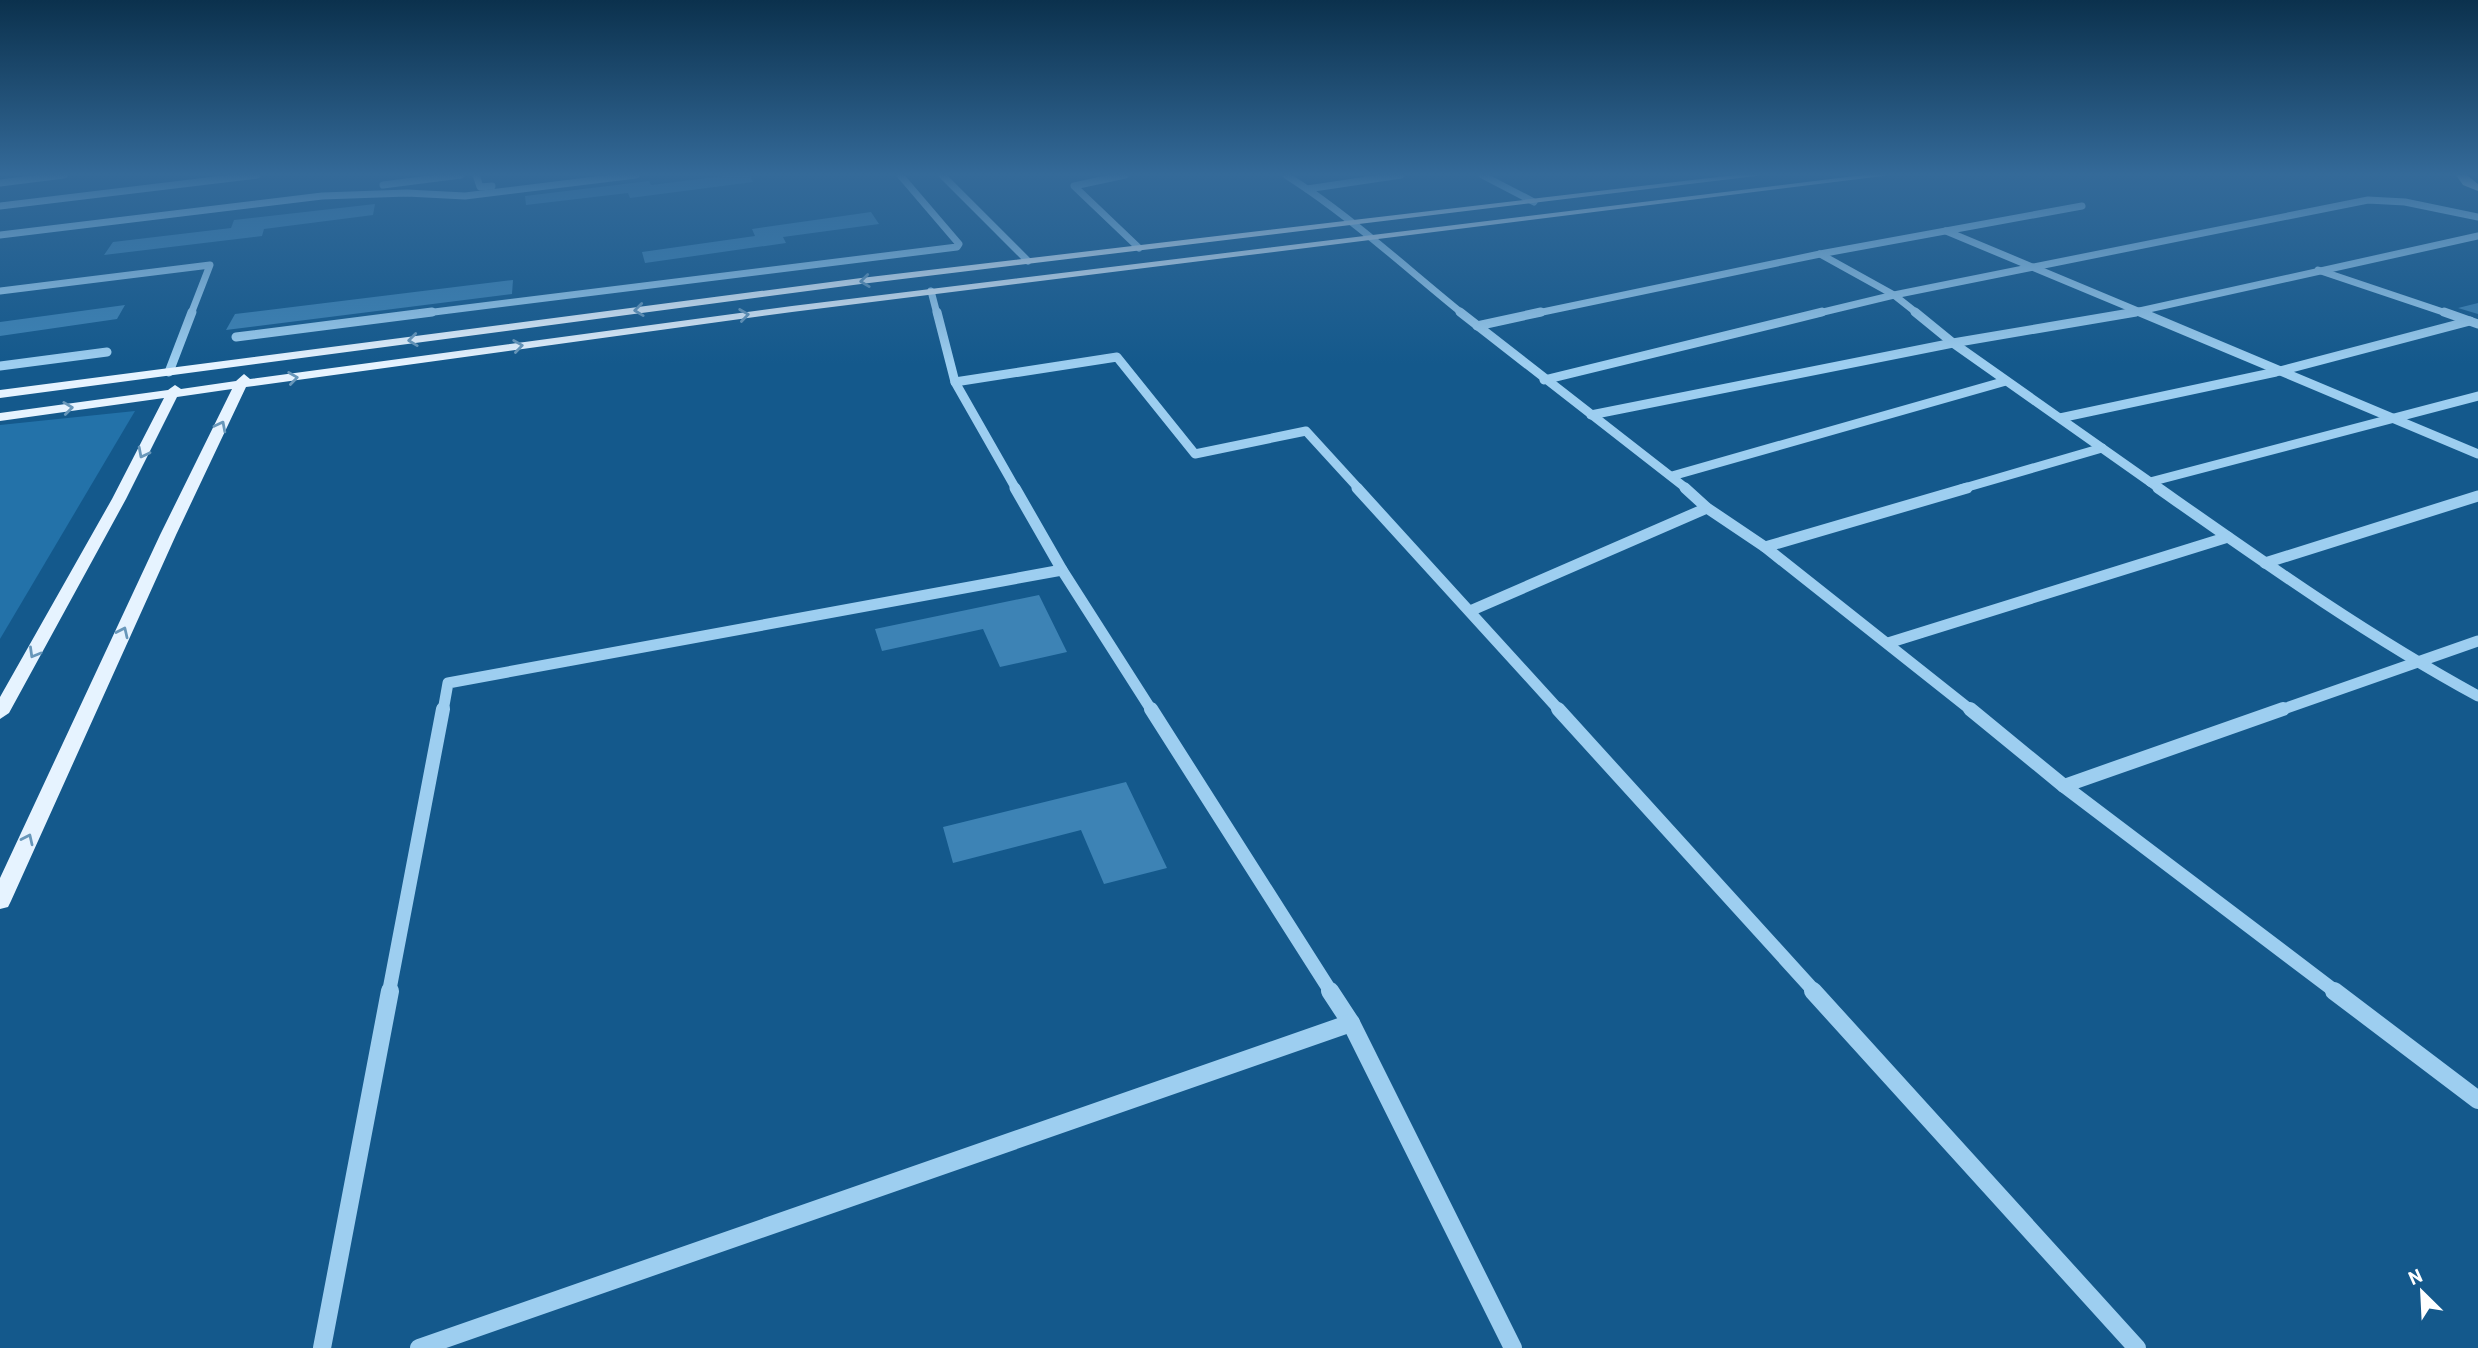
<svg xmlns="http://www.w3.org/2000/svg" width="2478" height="1348" font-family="Barlow,sans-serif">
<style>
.green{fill:#2372a9}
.building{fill:#3d83b5}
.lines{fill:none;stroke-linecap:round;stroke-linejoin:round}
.minor-far4{stroke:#9dcef0;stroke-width:7}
.minor-far3{stroke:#9dcef0;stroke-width:9}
.minor-far2{stroke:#9dcef0;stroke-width:11}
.minor-far1{stroke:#9dcef0;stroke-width:14}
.minor{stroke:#9dcef0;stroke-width:18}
.major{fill:#e6f3ff;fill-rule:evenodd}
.highway{fill:#fff;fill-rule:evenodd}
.oneway{stroke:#6897ba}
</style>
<rect width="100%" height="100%" fill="#14598c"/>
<path class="green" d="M135,411l-135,228v-214z"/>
<g class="building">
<path d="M732,175h18l3,7 -123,16 -2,-5 -102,12 -1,-9 124,-15 2,4z"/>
<path d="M375,204l-2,11 -109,14 -2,7 -158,19 9,-13 118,-14 3,-8z"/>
<path d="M871,212l8,12 -96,13 3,6 -141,20 -3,-11 113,-16 -3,-7z"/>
<path d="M513,280l-1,14 -286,36 9,-16z"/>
<path d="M2478,303v11l-20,-6z"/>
<path d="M125,305l-8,14 -117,17v-14z"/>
<path d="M1039,595l28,57 -67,15 -17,-38 -101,22 -7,-22z"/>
<path d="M1126,782l41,86 -63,16 -23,-54 -128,33 -10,-36z"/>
</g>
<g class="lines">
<g class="minor-far4">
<path d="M476,175l4,12 12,-1"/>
<path d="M942,175l86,86"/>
<path d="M1125,175l-51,11 65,62"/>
<path d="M1286,175l21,14"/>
<path d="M1401,175l-94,14c55,38 104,83 156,125"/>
<path d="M1482,175l52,27"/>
<path d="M0,183l64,-8"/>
<path d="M383,185l78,-10"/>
<path d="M0,206l257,-31"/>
<path d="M1946,231l199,83"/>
<path d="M0,235l322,-39 85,-3 58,3 171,-21"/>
<path d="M1820,254l74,41 24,19"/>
<path d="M2318,270l131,44"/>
<path d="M0,291l210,-26 -19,49"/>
<path d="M931,291l6,23"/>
<path d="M418,314l539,-67 2,-3 -59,-69"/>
<path d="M1533,314l287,-60 262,-48"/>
<path d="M1815,314l79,-19 474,-95 37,2 73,15"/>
<path d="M2126,314l352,-78"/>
</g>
<g class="minor-far3">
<path d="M937,312l18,70 61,107"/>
<path d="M1460,312l227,177"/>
<path d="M1915,312l38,31 207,146"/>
<path d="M2140,312l338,142"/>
<path d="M2444,312l34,12"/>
<path d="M1477,326l64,-14"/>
<path d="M236,337l196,-25"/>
<path d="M0,366l107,-14"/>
<path d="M169,372l23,-60"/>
<path d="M1544,380l278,-68"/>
<path d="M955,382l162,-25 78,97 111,-23 53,58"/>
<path d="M1591,415l362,-72 183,-31"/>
<path d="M2060,418l216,-46 194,-51"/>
<path d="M1672,476l334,-95"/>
<path d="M2150,482l328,-86"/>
<path d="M1961,489l141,-41"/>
</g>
<g class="minor-far2">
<path d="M1015,488l47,82 90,141"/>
<path d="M1357,488l203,223"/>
<path d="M1685,488l22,20 58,39 207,164"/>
<path d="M2158,488c104,73 208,147 320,208"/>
<path d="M1765,547l202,-59"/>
<path d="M2265,563l213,-67"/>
<path d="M1470,611l237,-103"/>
<path d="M1888,643l340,-106"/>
<path d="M443,711l5,-28 614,-113"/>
<path d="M2278,711l200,-70"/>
</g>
<g class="minor-far1">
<path d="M1151,709l180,283"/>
<path d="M1558,709l257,283"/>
<path d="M1970,709l94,77 272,206"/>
<path d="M2064,786l219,-77"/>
<path d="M389,992l54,-283"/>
</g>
<g class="minor">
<path d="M1330,991l21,32 162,325"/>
<path d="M1813,991l324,357"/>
<path d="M2334,991l144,109"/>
<path d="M322,1348l68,-357"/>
<path d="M419,1348l932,-325"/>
</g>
<g class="major">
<path d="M1735,175h29l-903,109 -861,114v-8l861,-112z"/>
<path d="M1863,175h28l-1099,137 -546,75 -70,148 -165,366 -3,6 -8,2v-31l160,-343 72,-146 -55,8 -51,102 -117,214 -9,6v-22l112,-198 52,-101 -164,23v-8l168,-23 7,-5 6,4 55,-8 8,-7 6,5 542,-73z"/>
</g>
<path class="highway" d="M2456,175h11l11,9v7l-15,-6z"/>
</g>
<defs><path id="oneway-chevron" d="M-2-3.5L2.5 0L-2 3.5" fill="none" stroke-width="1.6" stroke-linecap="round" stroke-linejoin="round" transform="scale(1.75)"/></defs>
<g class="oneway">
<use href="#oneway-chevron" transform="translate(865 281) rotate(173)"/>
<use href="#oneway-chevron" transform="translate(639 310) rotate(173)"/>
<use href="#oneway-chevron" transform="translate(744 315) rotate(-8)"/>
<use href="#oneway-chevron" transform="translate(413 340) rotate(173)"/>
<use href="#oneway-chevron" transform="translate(518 346) rotate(-8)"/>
<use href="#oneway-chevron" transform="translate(293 378) rotate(-8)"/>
<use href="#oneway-chevron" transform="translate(68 408) rotate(-7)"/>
<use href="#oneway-chevron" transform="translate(221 426) rotate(-63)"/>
<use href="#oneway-chevron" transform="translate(143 453) rotate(117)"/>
<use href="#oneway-chevron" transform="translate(123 632) rotate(-65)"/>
<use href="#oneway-chevron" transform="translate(34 653) rotate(120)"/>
<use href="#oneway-chevron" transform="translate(28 839) rotate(-65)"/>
</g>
<linearGradient id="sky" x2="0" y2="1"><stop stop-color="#0b314d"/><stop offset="0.48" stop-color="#346a99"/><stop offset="1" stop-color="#346a99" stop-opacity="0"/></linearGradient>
<rect width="2478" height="364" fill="url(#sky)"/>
<g transform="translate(2422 1292) rotate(336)" stroke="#14598c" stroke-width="5" paint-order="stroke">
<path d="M0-5L12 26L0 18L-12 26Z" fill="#ffffff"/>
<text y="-10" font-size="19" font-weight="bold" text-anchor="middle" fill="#ffffff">N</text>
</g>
</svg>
